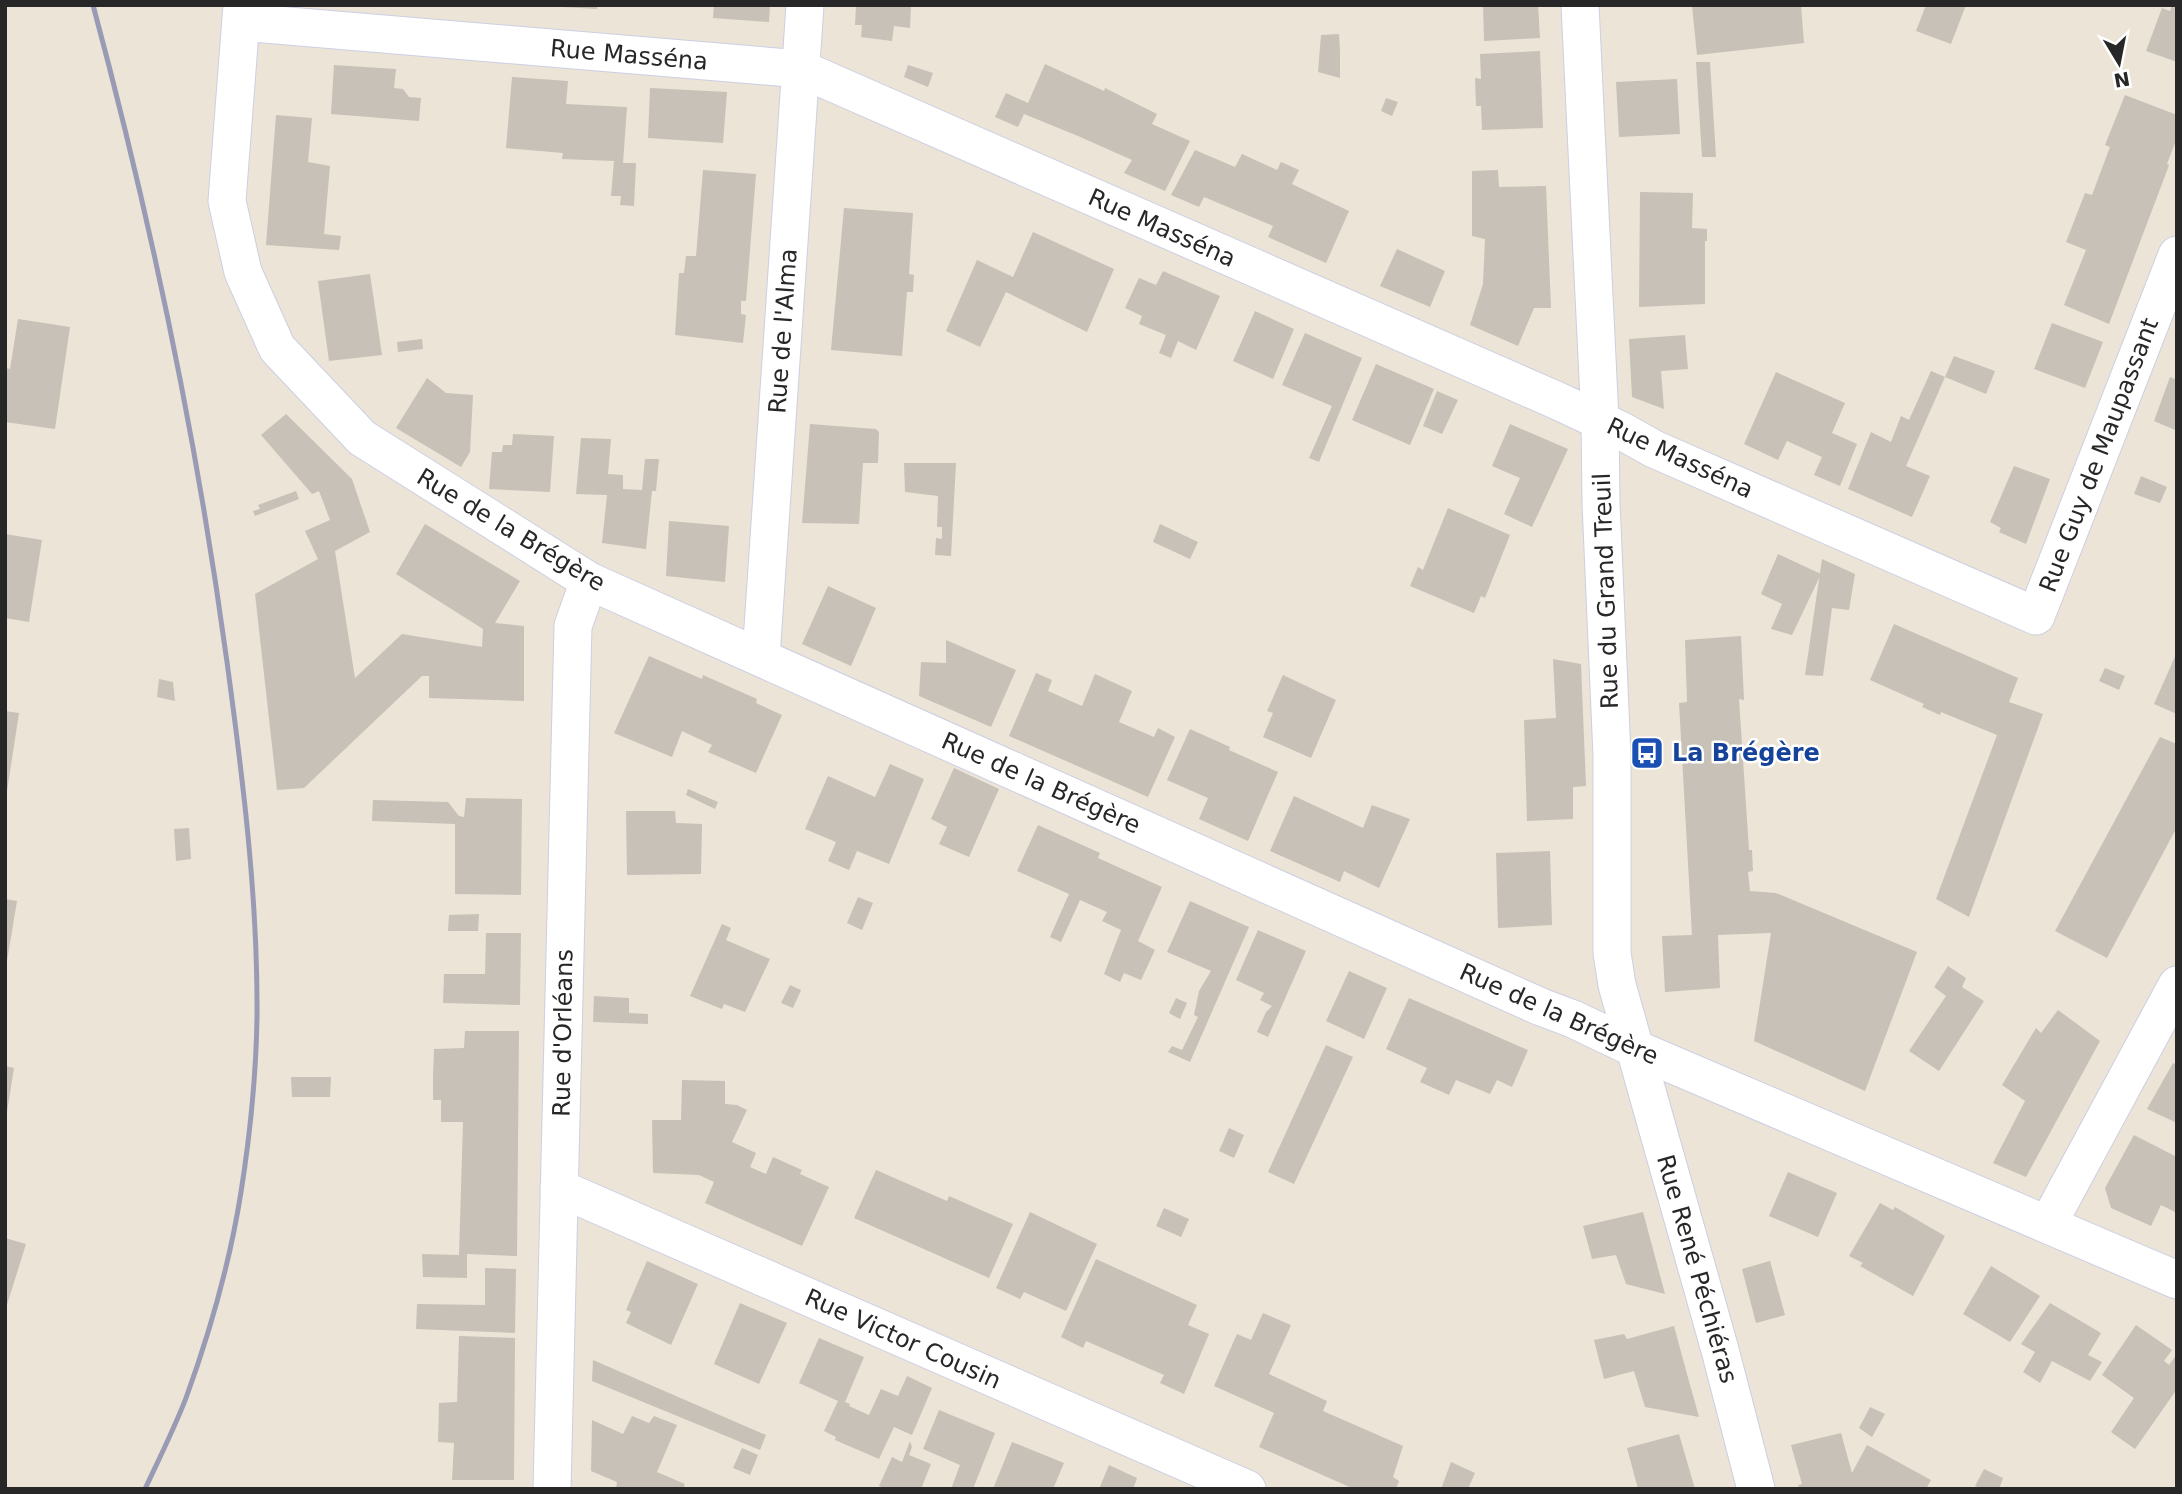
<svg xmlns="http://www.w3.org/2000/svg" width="2182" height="1494" font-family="'DejaVu Sans',sans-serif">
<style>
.building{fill:#c7c1b7}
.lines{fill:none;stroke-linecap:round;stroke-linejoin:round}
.street-casing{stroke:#cccfe3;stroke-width:39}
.street{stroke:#fff;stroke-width:37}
.rail{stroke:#999bb4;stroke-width:5}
.labels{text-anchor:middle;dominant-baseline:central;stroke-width:5;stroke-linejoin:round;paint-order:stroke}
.street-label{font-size:24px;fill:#272727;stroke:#fff}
.transit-label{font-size:24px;font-weight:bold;fill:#164399;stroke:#fff;text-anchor:start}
</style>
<rect width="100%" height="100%" fill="#ece4d6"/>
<g class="building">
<path d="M564,5h33v4l-34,-2z"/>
<path d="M714,5h56l-1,17 -56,-4z"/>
<path d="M856,5h55l-1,23 -16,-2 -2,15 -31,-4 1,-12h-7z"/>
<path d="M1483,5h55l2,33 -56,3z"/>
<path d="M1801,5l3,38 -107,12 -5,-49z"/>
<path d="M1926,5h40l-15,39 -35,-13z"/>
<path d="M2172,5h5v57l-31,-11 16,-43 8,3z"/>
<path d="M1339,34l1,17v27l-22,-6 3,-37z"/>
<path d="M1540,51l3,77 -61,2 -1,-24h-5l-1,-28 6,1 -1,-25z"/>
<path d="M1696,62h14l6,95h-14z"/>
<path d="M1045,64l59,27 1,-3 52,26 -5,10 38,17 -25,50 -41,-18 8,-13 -54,-24 -54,-22 -6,13 -23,-10 11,-24 22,10z"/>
<path d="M334,65l62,4 -2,19 9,1 6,8 12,1 -2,23 -88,-7z"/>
<path d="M908,65l25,8 -5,14 -24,-10z"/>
<path d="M512,77l56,4 -2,23 61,3 -4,56h13l-2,43 -14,-1 1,-9h-10l3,-35 -52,-2 1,-6 -57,-5z"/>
<path d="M1677,79l3,55 -61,3 -3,-55z"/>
<path d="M650,88l77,4 -4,51 -75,-5z"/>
<path d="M2125,95l52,20v23l-10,26 2,1 -1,3 -59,156 -45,-19 22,-55 -20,-8 19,-49 7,2 18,-48 -5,-2z"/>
<path d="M1386,98l12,4 -6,14 -11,-5z"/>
<path d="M276,115l36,3 -4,44 22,4 -6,68 17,2 -2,14 -73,-5z"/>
<path d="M1195,150l40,17 7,-13 35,16 4,-8 18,8 -7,14 57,27 -23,52 -58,-26 5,-11 -69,-29 -5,10 -28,-12z"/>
<path d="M703,170l53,4 -10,127h-5v13l5,1 -3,28 -68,-8 4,-62h5l2,-17h10z"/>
<path d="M1498,170l1,17 47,-1 5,122h-17l-16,38 -48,-21 13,-41 2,-45 -13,-3v-65z"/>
<path d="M1640,192l53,1 -1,35 15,1v12h-2v63l-66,3z"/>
<path d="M844,208l69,5 -4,61 5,1 -1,17h-6l-5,64 -71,-6z"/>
<path d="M1033,232l81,37 -27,63 -81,-40 -26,55 -34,-16 31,-71 36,17z"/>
<path d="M1397,249l48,22 -15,36 -50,-21z"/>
<path d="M1163,271l57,25 -24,54 -18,-9 -7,17 -12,-5 7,-18 -27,-11 3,-8 -17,-8 14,-30 17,7z"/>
<path d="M370,274l12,81 -53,6 -11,-80z"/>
<path d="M1255,311l39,18 -21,50 -40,-18z"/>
<path d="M18,319l52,8 -15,102 -50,-7v-54l5,1z"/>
<path d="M2052,323l51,19 -18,46 -51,-19z"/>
<path d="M1305,333l57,25 -43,104 -10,-4 23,-52 -50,-21z"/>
<path d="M1685,335l3,34 -27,2 3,38 -32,-12 -3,-58z"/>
<path d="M422,339l1,10 -25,3 -1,-10z"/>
<path d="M1954,356l41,15 -9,23 -41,-17 -39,89 24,10 -18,41 -64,-28 23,-57 20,10 10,-26 8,4 22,-49 14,6z"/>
<path d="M1376,364l58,25 -24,56 -58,-25z"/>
<path d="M1776,372l69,31 -13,30 25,11 -17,42 -26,-11 8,-18 -35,-16 -9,19 -34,-16z"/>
<path d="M2170,377l7,3v46l-2,4 -21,-9z"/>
<path d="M427,378l19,15 27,2 -3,57 -9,15 -65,-39z"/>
<path d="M1437,391l21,9 -16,34 -19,-8z"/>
<path d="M286,414l66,65 18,53 -35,19 20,127 47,-44 80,13 1,-18 -87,-55 29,-50 95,57 -25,42 29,3v75l-95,-3v-22h-7l-118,112 -27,2 -22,-196 63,-35 -13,-28 25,-11 -11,-29 -7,3 -51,-59z"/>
<path d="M810,424l66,5 3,3 -1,31h-15l-4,61 -57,-1z"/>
<path d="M1510,424l58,25 -36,78 -28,-13 16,-36 -28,-12z"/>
<path d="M513,434l41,2 -4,56 -61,-3 3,-37h10l1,-7h9z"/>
<path d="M581,438l30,1 -3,35 15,1v14l19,1 3,-31h14l-3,32h-4l-6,58 -44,-6 5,-48 -31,-1z"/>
<path d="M904,463h52l-5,93 -16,-1 1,-17 6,1v-12h-5l1,-31 -33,-4z"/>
<path d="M2014,466l36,13 -24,65 -27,-12 2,-4 -11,-6z"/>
<path d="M2141,476l26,11 -7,16 -26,-9z"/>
<path d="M296,491l3,8 -44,17 -2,-5 7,-2 -2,-4z"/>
<path d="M1448,508l62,27 -25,63 -4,-2 -7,17 -64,-27 8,-19 5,3z"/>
<path d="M669,521l60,5 -4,56 -59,-6z"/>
<path d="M1160,524l38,18 -8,17 -37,-17z"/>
<path d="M5,534l37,6 -13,82 -24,-4z"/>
<path d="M1778,554l43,20 -29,61 -21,-6 11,-25 -21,-10z"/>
<path d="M1822,559l33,15 -6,36 -17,-2 -9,68 -18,-1z"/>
<path d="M828,586l48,22 -25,58 -49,-22z"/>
<path d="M1894,624l124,54 -9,24 34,12 -74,203 -33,-18 61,-164 -56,-23 -1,3 -18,-8 2,-3 -54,-24z"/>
<path d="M1741,636l3,64 -5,-1 10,151h3l1,21 -5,1 2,19 26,2 141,59 -52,139 -111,-50 17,-108 -53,2 2,53 -55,4 -3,-56 30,-1 -13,-232 8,-1 -2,-62z"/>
<path d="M946,640l70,30 -25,57 -72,-31 2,-34 25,1z"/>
<path d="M2177,652v62l-23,-10z"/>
<path d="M649,656l53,23 1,-4 54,24 -1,4 26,12 -26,58 -48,-21 4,-7 -30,-14 -10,26 -58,-24z"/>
<path d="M1553,659l28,5 5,122 -13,1v32l-46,2 -3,-101 32,-2z"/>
<path d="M2105,668l20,8 -6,14 -20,-9z"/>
<path d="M1036,673l16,7 -4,11 34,15 13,-32 37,17 -13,31 35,15 4,-9 17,9 -27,60 -139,-61z"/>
<path d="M1283,675l53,25 -25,58 -48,-21 10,-24 -6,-2z"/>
<path d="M159,679l14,3 2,19 -18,-4z"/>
<path d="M5,711l14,2 -12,78h-2z"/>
<path d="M1190,729l40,18 -1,3 49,22 -30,69 -49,-22 9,-21 -41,-18z"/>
<path d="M2160,737l17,7v83l-70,131 -52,-27z"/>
<path d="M890,764l34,15 -35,85 -32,-13 -8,19 -21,-9 8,-19 -31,-13 23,-53 47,21z"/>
<path d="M954,768l45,21 -30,68 -30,-13 8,-17 -16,-8z"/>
<path d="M688,789l30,13 -3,7 -29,-14z"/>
<path d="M1294,796l69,32 9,-23 38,14 -31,69 -35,-17 -4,11 -70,-31z"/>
<path d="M466,798l56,1 -1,96 -66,-1v-70l-83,-3 1,-21 75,2 11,14 5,1z"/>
<path d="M626,811h49l1,12 26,1 -1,50 -74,1z"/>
<path d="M1038,825l62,28 -2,5 64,29 -24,54 17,9 -14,30 -17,-7 -4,9 -16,-8 17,-44 -19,-9 5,-9 -27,-12 -19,42 -11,-5 19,-43 -52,-23z"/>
<path d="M189,828l2,31 -15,2 -2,-32z"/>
<path d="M1550,851l2,74 -54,3 -2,-75z"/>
<path d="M858,897l15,6 -11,27 -15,-7z"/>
<path d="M5,899l12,2 -10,60 -2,-1z"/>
<path d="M1190,901l59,26 -59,135 -22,-10 4,-6 10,4 16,-33 -4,-2 5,-24 12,-20 -44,-19z"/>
<path d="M479,914l-1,17h-30l1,-16z"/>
<path d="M722,924l9,4 -5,12 44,19 -25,53 -21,-8 -2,5 -32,-13z"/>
<path d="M1258,930l48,21 -38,86 -11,-5 9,-20 6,-6 -12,-6 4,-7 -28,-13z"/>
<path d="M486,933h35l-1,72 -77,-2 1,-29h41z"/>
<path d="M1948,966l18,12 -4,9 22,14 -45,70 -30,-20 37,-55 -12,-9z"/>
<path d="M1349,971l38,17 -23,51 -38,-18z"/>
<path d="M790,985l11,5 -8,18 -12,-5z"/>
<path d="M594,996l35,2v15l19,1v10l-55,-2z"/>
<path d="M1176,998l11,5 -7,16 -11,-6z"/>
<path d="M1409,998l119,52 -16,37 -15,-7 -7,14 -34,-14 -7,15 -29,-13 7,-14 -41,-19z"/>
<path d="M2058,1010l42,31 -74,136 -33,-14 32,-62 -23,-16 34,-57 5,5z"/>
<path d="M465,1031h54l-2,225 -50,-2v24l-44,-1 -1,-23 37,1 4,-133h-22v-22h-8v-22l1,-29 30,-1z"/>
<path d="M1326,1045l27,12 -59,127 -26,-12z"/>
<path d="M2173,1063l4,2v58l-30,-14z"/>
<path d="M5,1066l9,2 -7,44h-2z"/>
<path d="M291,1077h40l-1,20h-38z"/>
<path d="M682,1080l43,1v23l12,1 10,5 -15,32 24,11 -6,14 16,7 7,-17 29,13 -2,4 29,13 -27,59 -97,-43 9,-21 -15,-7 -46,-2 -1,-53h29z"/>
<path d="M1229,1128l15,7 -10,23 -15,-7z"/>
<path d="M2134,1135l43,22v56l-16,-8 -10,21 -40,-18 -6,-20z"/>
<path d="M876,1170l71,31 2,-5 64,28 -24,54 -135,-60z"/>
<path d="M1788,1172l49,21 -19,44 -49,-21z"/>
<path d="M1880,1203l13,7 2,-3 50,29 -32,60 -53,-30 3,-3 -14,-7z"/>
<path d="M1164,1208l25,11 -8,18 -25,-11z"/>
<path d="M1030,1212l67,32 -31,67 -42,-19 -4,7 -24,-11z"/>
<path d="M1643,1212l22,82 -39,-10 -10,-29 -24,4 -9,-33z"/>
<path d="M5,1238l21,6 -20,64h-1z"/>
<path d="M1096,1259l101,46 -9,20 21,9 -25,60 -24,-11 4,-8 -78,-34 -3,7 -22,-11z"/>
<path d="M647,1261l51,23 -27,61 -45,-22 5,-11 -5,-2z"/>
<path d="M1770,1261l15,54 -29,8 -14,-54z"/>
<path d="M1991,1266l49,30 -30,46 -47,-28z"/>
<path d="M485,1268l31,1 -1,64 -99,-4 1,-25 68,1z"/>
<path d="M740,1303l47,20 -28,61 -45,-20z"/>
<path d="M2050,1303l51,30 -13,22 14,7 -12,19 -38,-20 -12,22 -17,-11 12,-20 -14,-8z"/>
<path d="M1263,1313l28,12 -22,49 58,27 -4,10 80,35 -10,31 6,4 -3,8h-42l-95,-42 15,-34 -60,-27 23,-52 14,6z"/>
<path d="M2136,1325l36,25 -8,11 5,4 8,-11v35l-42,60 -24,-17 23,-34 -32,-23z"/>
<path d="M1674,1326l13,48 12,43 -54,-10 -11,-36 -30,8 -10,-39 30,-6 3,5z"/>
<path d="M459,1336l56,2 -1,142h-62l2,-37 -16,-1 1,-39 18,-1z"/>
<path d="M819,1338l45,19 -19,45 5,2 -1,2 20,9 12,-26 17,7 9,-20 25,12 -20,47 -18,-8 -15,32 -44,-19 1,-3 -12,-6 14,-30 -39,-18z"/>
<path d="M593,1360l173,75 -6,15 -168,-69z"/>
<path d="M1870,1407l15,7 -13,23 -13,-9z"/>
<path d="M939,1410l56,23 -22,56h-22l9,-24 -37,-16z"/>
<path d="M632,1416l17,7 5,-7 23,9 -20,47 28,12 -2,5h-67l1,-7 -26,-11 1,-51 31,14z"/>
<path d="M1841,1433l11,40 15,-28 64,35 -5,9h-126l-2,-4 4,-1 -11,-39z"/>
<path d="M1679,1434l16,55h-57l-11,-41z"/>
<path d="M910,1441l2,6 -3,8 22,9 -10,25h-35l-7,-3 13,-29 10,5z"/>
<path d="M1012,1442l52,21 -11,26h-60z"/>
<path d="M742,1448l16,7 -8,20 -17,-7z"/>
<path d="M1451,1462l24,11 -7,16h-27z"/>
<path d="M1109,1465l28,13 -4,11h-34z"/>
<path d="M1984,1469l19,9 -4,11h-16l-8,-3z"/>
</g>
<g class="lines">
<defs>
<g id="street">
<path d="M242,5l-15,196 16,71 34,76 85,90 227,143 952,426 32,12 63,30 541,231"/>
<path d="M1580,5l20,415 1,83 11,253v197l5,32 103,365 36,139"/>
<path d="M241,22l560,47 757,332 62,29 34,19 382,167 141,-361"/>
<path d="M761,657l44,-652"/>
<path d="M559,1188l688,301"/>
<path d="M2048,1224l129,-239"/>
<path d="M552,1489l21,-863 16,-45"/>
</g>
</defs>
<use href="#street" class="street-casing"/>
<use href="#street" class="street"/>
<path class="rail" d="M93,5c58,216 104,435 134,657 16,118 31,237 30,356 -1,58 -7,117 -16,174 -11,70 -31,140 -55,206 -12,31 -27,61 -41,91"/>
</g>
<defs>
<symbol id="bus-square" viewBox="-11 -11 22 22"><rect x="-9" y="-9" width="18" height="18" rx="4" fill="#1a4fb4" stroke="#fff"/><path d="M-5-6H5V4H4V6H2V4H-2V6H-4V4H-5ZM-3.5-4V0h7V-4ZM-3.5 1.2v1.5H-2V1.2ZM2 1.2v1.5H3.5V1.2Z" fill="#fff"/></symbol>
</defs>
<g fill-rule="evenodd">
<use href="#bus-square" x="1628" y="734" width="38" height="38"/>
</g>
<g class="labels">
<g class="street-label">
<text transform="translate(629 55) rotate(5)">Rue Masséna</text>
<text transform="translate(1162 228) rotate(24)">Rue Masséna</text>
<text transform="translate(783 331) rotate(-86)">Rue de l'Alma</text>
<text transform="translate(2099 455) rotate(-69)">Rue Guy de Maupassant</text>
<text transform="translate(1680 458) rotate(25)">Rue Masséna</text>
<text transform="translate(511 530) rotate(31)">Rue de la Brégère</text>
<text transform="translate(1606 591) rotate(-92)">Rue du Grand Treuil</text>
<text transform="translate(1041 783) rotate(24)">Rue de la Brégère</text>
<text transform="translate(1559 1014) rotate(24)">Rue de la Brégère</text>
<text transform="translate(563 1033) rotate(-89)">Rue d'Orléans</text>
<text transform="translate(1697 1269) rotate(74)">Rue René Péchiéras</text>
<text transform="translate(903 1339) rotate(24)">Rue Victor Cousin</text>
</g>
<g class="transit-label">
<text x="1672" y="753">La Brégère</text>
</g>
</g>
<rect width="2182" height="1494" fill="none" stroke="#272727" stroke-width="14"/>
<g transform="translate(2119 63) rotate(170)" stroke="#ffffff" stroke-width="5" paint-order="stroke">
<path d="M0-5L12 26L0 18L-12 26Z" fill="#272727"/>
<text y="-10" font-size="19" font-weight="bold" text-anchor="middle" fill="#272727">N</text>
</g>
</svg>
